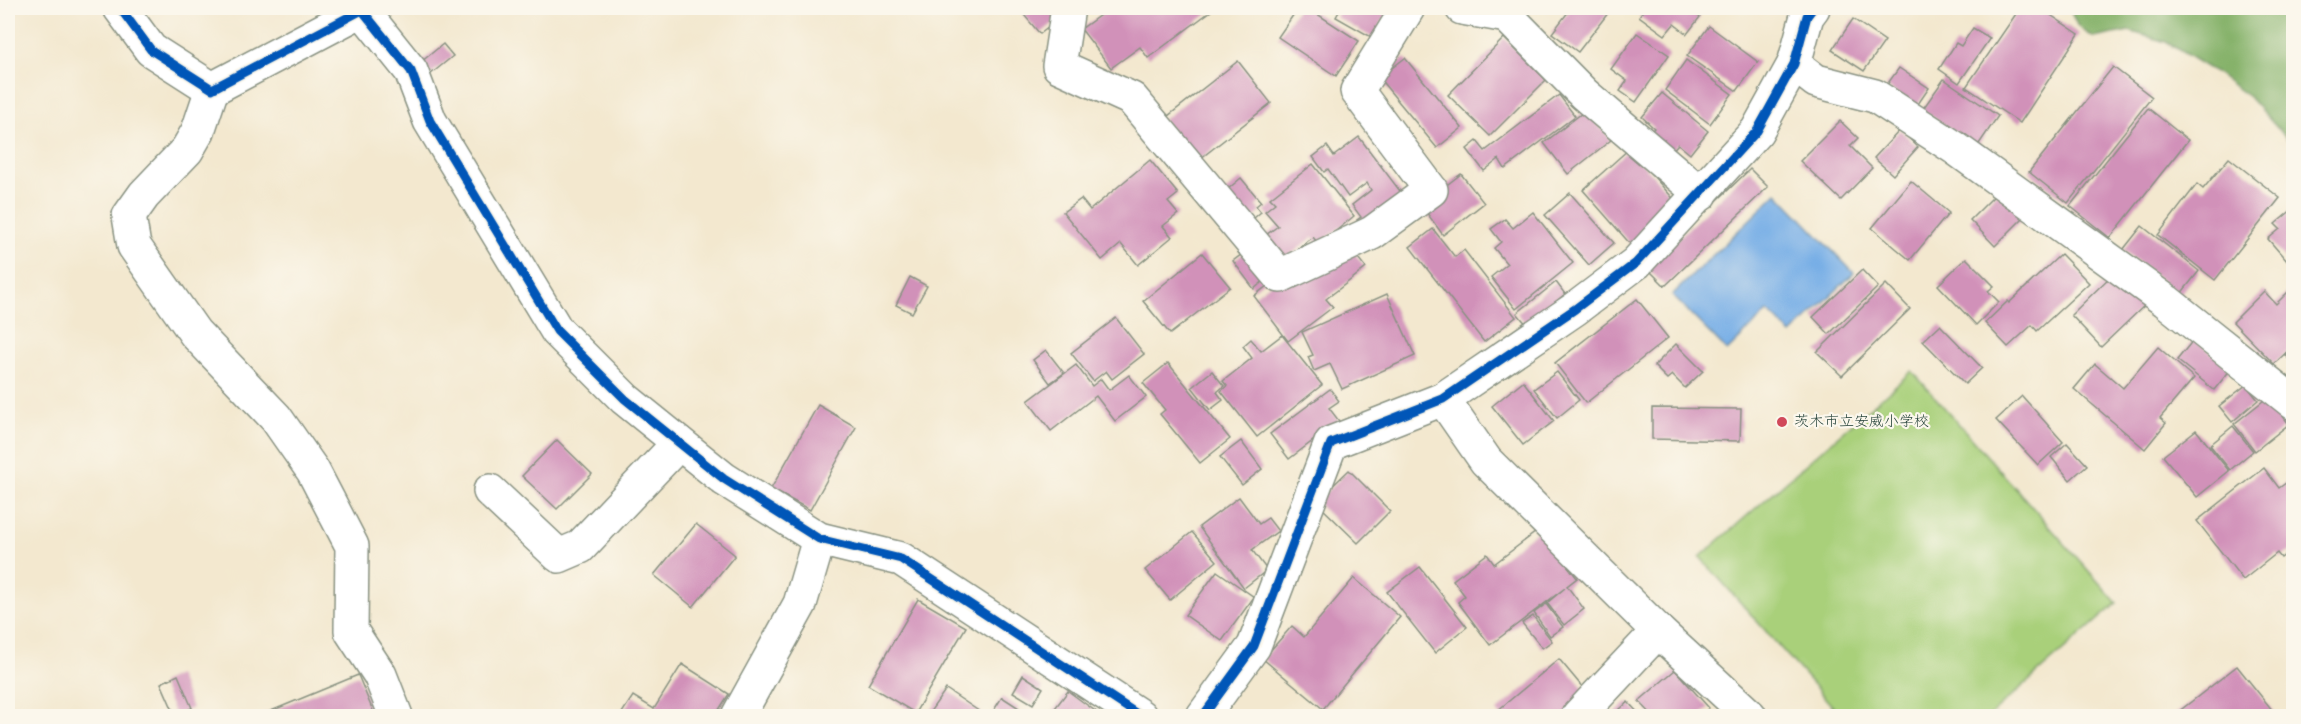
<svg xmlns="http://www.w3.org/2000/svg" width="2301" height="724" font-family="Kalam,'Klee One',sans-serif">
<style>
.green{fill:#a9d07a;stroke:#648657;stroke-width:1.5}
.forest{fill:#86b26a;stroke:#52784f;stroke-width:1.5}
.water{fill:#77aee6;stroke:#4b768d;stroke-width:1.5}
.building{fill:#d191b9}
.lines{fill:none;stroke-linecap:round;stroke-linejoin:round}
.minor-casing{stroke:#899282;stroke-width:36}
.minor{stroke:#fff;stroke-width:33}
.cycleway-casing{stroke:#fbf7ec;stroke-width:13}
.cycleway{stroke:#0057b8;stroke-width:9}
.poi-dot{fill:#d1495b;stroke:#fbf7ec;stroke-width:2}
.labels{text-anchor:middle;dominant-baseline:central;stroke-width:4.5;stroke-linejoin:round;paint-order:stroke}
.poi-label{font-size:15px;fill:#1f3d34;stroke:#fbf7ec;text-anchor:start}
</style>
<rect width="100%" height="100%" fill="#fbf7ec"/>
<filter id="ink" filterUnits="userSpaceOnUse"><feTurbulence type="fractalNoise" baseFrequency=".0167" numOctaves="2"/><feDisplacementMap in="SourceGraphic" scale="12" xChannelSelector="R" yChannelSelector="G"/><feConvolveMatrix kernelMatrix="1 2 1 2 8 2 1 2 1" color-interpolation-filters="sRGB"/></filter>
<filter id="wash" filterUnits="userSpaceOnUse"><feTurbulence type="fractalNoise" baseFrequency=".008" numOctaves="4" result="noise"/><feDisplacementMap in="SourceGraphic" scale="24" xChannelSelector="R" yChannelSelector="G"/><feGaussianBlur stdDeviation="1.35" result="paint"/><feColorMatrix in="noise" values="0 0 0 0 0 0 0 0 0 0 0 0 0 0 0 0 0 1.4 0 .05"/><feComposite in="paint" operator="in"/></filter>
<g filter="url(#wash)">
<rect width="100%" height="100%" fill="#f3e8cf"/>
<path class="green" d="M1912,371l205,232 -128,113h-148l-141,-159z"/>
<path class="forest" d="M2069,8h224v137l-43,-47 -32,-24 -52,-32 -37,-11 -35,7 -16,-11z"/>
<path class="water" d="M1777,193l77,80 -63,61 -23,-23 -41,40 -55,-56z"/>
<g id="blocks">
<g class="building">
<path d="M1034,8h24l6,7 -24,19 -16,-19z"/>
<path d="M1110,8h105l-67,50 -8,-11 -29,21 -30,-39z"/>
<path d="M1298,8h10l51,33 -23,35 -58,-39z"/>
<path d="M1341,8h39l8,4 -15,26 -37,-21z"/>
<path d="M1565,8h47l-34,44 -26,-19 17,-22z"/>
<path d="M1645,8h42l13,9 -13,17 -13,-10 -9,11 -26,-19z"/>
<path d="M2020,8h20l39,26 -59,89 -54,-36z"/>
<path d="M1853,19l32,22 -21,30 -32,-21z"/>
<path d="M1709,26l49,36 -21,29 -50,-35z"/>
<path d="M1973,28l17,10 -31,45 -20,-14 17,-26 5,3z"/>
<path d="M1637,33l32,22 -33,47 -16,-11 7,-10 -16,-12z"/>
<path d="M1504,38l42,42 -56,56 -42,-41z"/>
<path d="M443,44l10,12 -22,18 -10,-12z"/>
<path d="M1405,58l57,70 -25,20 -58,-70z"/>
<path d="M1686,60l46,34 -22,30 -45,-34z"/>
<path d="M1238,61l33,42 -75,59 -33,-42z"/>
<path d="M2113,67l39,30 -84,106 -39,-31z"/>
<path d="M1899,68l30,20 -13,19 -30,-21z"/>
<path d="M1944,79l54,37 -21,31 -55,-37z"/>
<path d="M1662,93l46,38 -18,23 -12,-10 -7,8 -22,-18 5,-6 -12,-11z"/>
<path d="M1559,95l16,21 -70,53 -6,-10 -15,12 -17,-22 10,-8 8,10z"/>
<path d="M2148,108l40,32 -78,98 -40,-32z"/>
<path d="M1586,110l25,30 -43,34 -24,-31z"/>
<path d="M1840,121l18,17 -8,8 22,22 -31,32 -41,-39z"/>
<path d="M1900,130l18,17 -25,28 -19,-17z"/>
<path d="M1359,137l47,62 -41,31 -8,-10 4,-3 -9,-12 19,-15 -4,-7 -19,14 -20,-28 -4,3 -11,-15 14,-11 7,10z"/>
<path d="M1629,149l50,56 -47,41 -49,-56z"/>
<path d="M2229,158l51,40 -65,82 -57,-45 39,-51 6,5z"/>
<path d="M1150,160l28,34 -10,8 10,12 -15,12 9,11 -34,28 -17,-21 -19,16 -39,-48 18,-13 9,11z"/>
<path d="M1313,164l41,52 -35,29 -6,-8 -28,22 -19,-24 12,-9 -13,-15 10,-8 -5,-5z"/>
<path d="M1750,169l18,18 -103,99 -18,-18z"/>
<path d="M1461,174l23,29 -41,32 -22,-30z"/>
<path d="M1241,178l20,24 -5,4 5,6 -14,12 -25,-30z"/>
<path d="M1911,181l38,32 -39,47 -38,-32z"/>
<path d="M1999,191l25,26 -29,29 -25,-26z"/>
<path d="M1570,193l44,50 -25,22 -44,-50z"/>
<path d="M2294,208v61l-26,-30 12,-10 -5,-5z"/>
<path d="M1533,212l40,51 -57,46 -25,-32 16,-13 -13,-16 7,-6 -10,-13 14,-10 8,9z"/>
<path d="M2142,226l57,45 -19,24 -57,-45z"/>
<path d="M1433,229l22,28 9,-7 52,67 -32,25 -74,-95z"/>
<path d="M1250,248l21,27 -17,14 -21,-28z"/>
<path d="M1352,250l14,18 -40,31 7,8 -45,34 -34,-45 17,-13z"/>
<path d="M1202,253l28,34 -60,47 -27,-33z"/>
<path d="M2061,254l28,29 -52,48 -5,-6 -24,22 -23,-24 23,-22 1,2z"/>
<path d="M1966,258l28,28 -6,5 11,11 -23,23 -38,-40z"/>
<path d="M1862,270l16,17 -49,47 -16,-17z"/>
<path d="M2116,271l31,32 -46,44 -30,-32z"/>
<path d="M910,277l17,9 -15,27 -16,-8z"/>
<path d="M1556,282l9,12 -38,31 -10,-12z"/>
<path d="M1886,284l24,25 -68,67 -25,-24z"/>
<path d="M2264,291l12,13 12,-12 6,6v47l-20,19 -41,-42z"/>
<path d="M1387,294l28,62 -73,33 -12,-25 -16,7 -6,-14 5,-2 -11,-23z"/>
<path d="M1637,299l31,39 -82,65 -31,-40z"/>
<path d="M1116,318l28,36 -32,25 -6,-8 -13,10 -22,-28z"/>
<path d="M1940,325l42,43 -17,16 -42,-43z"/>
<path d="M1282,335l40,50 -65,52 -36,-46 6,-5 -4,-5 29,-23 -9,-12 8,-7 10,12z"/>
<path d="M2194,339l37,30 -17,21 -37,-30z"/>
<path d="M1676,344l27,27 -18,17 -13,-13 -5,4 -13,-13z"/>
<path d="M2158,347l36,31 -34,40 6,5 -21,26 -71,-60 21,-25 28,24z"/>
<path d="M2294,347v18l-9,-10z"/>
<path d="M1046,350l18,23 -14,10 -17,-23z"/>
<path d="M1168,363l62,76 -30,24 -40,-49 5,-4 -22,-27z"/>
<path d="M1076,365l16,21 9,-7 8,11 20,-15 17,22 -31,24 -19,-25 -45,35 -23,-30z"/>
<path d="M1212,371l12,15 -7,6 6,8 -13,10 -18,-23z"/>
<path d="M1557,372l22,28 -22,18 -23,-29z"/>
<path d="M1523,381l31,40 -31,24 -31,-39z"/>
<path d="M2246,385l12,15 -26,22 -13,-16z"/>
<path d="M1330,389l9,12 -10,7 10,13 -50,38 -19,-25z"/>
<path d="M2022,396l41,46 -25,23 -42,-45z"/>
<path d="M2268,397l21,27 -34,27 -21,-27z"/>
<path d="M818,405l38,22 -46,83 -39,-21z"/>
<path d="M1652,408l89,1 -1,32 -88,-2z"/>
<path d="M2233,426l20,25 -23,19 -20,-25z"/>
<path d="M2196,430l33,41 -32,26 -34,-41z"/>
<path d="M557,440l35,34 -35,35 -35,-33z"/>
<path d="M1241,441l21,28 -20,16 -22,-28z"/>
<path d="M2067,443l20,22 -17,15 -19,-23z"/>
<path d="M2264,468l15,20 15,-11v71l-13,10 -4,-5 -34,27 -46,-59z"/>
<path d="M1349,470l41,41 -32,32 -42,-41z"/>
<path d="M1239,497l20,27 9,-6 10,13 -26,19 15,20 -23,18 -45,-61z"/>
<path d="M696,524l39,31 -42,52 -39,-32z"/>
<path d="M1540,529l37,49 -10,8 17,23 -20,16 -17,-22 18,-15 -75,57 -32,-43 7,-6 -12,-16 34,-26 7,10z"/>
<path d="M1192,532l25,29 -47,39 -25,-30z"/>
<path d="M1420,567l47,60 -32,26 -48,-61z"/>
<path d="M1217,571l37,26 -32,44 -37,-26z"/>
<path d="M1354,578l46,39 -77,92 -60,-50 29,-33 12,11z"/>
<path d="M918,599l48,28 -51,86 -47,-28z"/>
<path d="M1546,604l17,23 -13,9 -16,-23z"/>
<path d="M1533,616l19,25 -10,7 -20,-25z"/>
<path d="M1559,659l30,36 -25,21h-63l-4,-5z"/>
<path d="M682,664l47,30 -14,22h-95l13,-20 21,13z"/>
<path d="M2237,666l40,50h-104z"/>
<path d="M1675,670l34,38 -9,8h-47l-14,-15z"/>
<path d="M178,675l14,33 -17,7 -14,-32z"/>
<path d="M358,675l17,41h-116z"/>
<path d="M1023,675l20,13 -10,16 -20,-12z"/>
<path d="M946,689l40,27h-59z"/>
<path d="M1068,691l34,25h-53z"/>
<path d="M1002,697l17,11 -5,8h-10l-10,-6z"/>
<path d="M1628,702l13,14h-29z"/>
</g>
</g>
</g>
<g filter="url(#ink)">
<use href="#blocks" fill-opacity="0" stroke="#899282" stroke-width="1.5"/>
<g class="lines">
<defs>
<g id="minor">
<path d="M120,8l31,42 61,39 150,-79 49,61 19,50 127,210 68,68 99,80 95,60 82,20 239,157"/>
<path d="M1068,8l-9,58 73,33 148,177 92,-43 59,-43 -74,-99 51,-83"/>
<path d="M1462,8l45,8 77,78 117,100"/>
<path d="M1794,64l22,17 59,15 80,52 211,153 128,102"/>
<path d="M212,89l-14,42 -11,19 -43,45 -15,21 5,30 61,87 81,85 37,53 39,75 -1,85 29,44 16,41"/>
<path d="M1443,399l43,62 172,170 92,85"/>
<path d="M490,491l69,65 21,-9 99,-104"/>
<path d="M738,716l62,-112 19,-65"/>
<path d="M1203,716l51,-70 77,-203 112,-44 132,-90 61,-46 121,-132 37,-67 13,-48 6,-8"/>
<path d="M1578,716l80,-85"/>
</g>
</defs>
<use href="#minor" class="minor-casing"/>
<use href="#minor" class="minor"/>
<defs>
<g id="cycleway">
<path d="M120,8l31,42 61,39 150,-79 49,61 19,50 127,210 68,68 99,80 95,60 82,20 239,157"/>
<path d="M1203,716l51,-70 77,-203 112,-44 132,-90 61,-46 121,-132 37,-67 13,-48 6,-8"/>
</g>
</defs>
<use href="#cycleway" class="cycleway-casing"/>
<use href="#cycleway" class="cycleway"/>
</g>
</g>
<circle class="poi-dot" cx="1782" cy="422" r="6"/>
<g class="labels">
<g class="poi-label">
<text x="1794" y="422">茨木市立安威小学校</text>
</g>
</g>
<rect width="2301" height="724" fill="none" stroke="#fbf7ec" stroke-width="30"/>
</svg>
